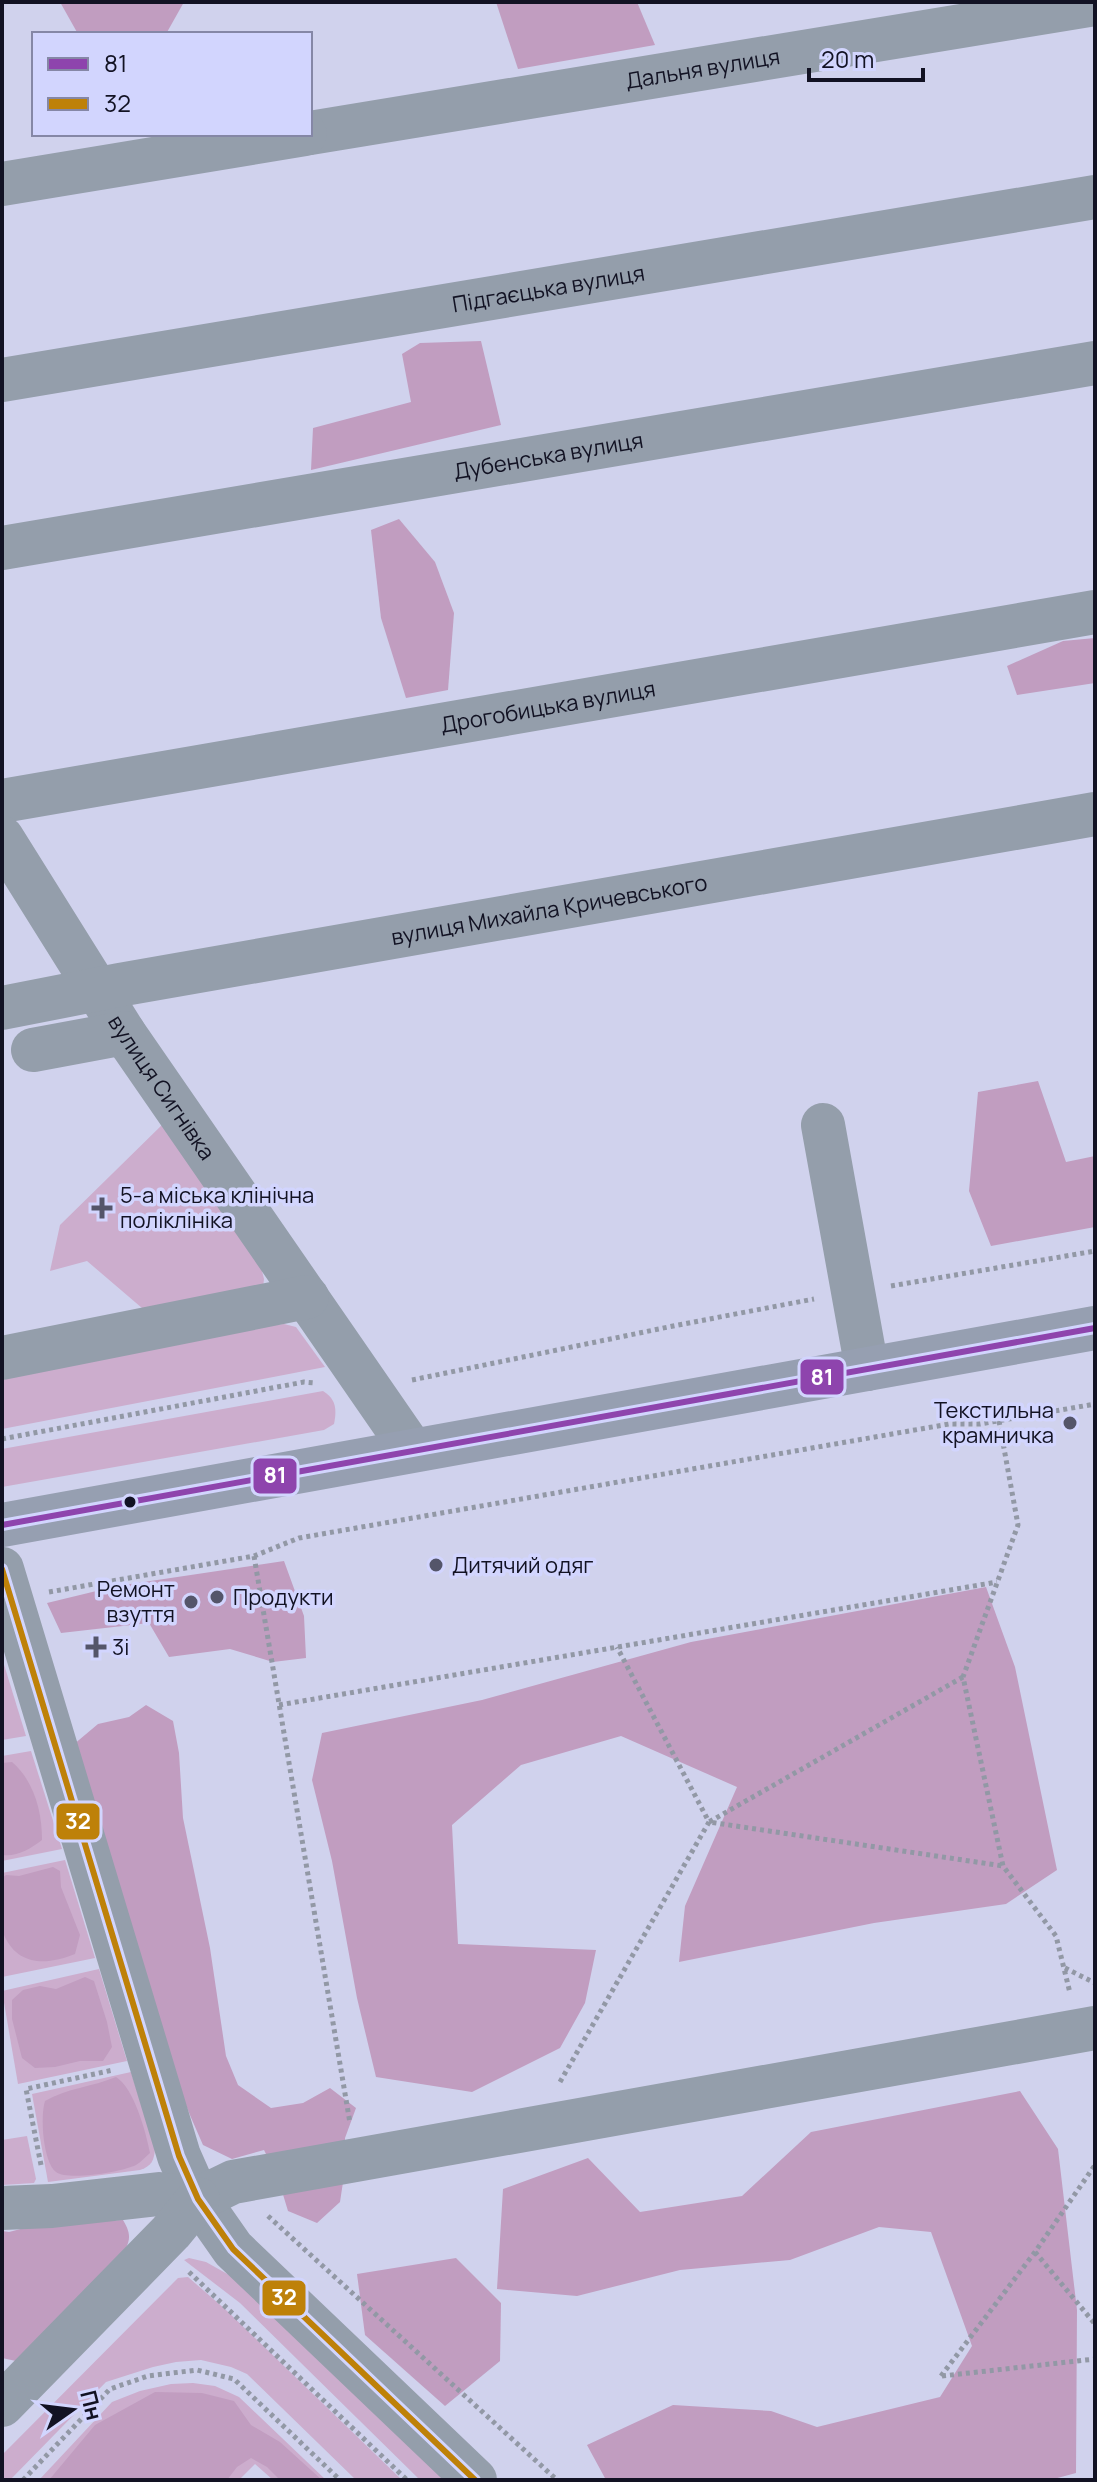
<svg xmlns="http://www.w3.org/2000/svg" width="1097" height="2482" font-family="Manrope,sans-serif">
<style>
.green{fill:#ccadcd}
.forest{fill:#c19dc0}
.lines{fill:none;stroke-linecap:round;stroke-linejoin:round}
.path{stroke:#9298a5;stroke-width:5;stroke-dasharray:4 4;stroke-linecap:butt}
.minor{stroke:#949eab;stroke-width:44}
.major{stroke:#969fb1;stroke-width:44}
.bus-1-casing{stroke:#d2d5fe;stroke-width:12}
.bus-2-casing{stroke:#d2d5fe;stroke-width:12}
.bus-1{stroke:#8e44ad;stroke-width:6}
.bus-2{stroke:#be8109;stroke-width:6}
.poi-dot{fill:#54556a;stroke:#d2d5fe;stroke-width:3}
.bus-dot{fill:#121223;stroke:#d2d5fe;stroke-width:3}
.labels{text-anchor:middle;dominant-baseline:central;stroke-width:7;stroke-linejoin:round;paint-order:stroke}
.street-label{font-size:22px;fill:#121223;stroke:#d2d5fe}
.poi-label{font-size:22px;fill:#121223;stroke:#d2d5fe;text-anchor:start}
.line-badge{stroke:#d2d5fe;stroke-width:3}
.badge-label{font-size:22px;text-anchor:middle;font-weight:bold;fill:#fff}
</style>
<rect width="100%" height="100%" fill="#d0d2ed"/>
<g class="green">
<path d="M166,1121l94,142 4,16 -1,9 -114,26 -62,-53 -37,10 10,-46z"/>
<path d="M284,1324l12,3 29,40 -323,62v-56l247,-45z"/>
<path d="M323,1391c13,8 14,18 11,33l-10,6 -322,57v-38z"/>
<path d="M2,1658l24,78 -24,4z"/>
<path d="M31,1751l31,98 -60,12v-105z"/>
<path d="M65,1860l30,98 -93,19v-104z"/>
<path d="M99,1969l28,92 -109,23 -16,-93z"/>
<path d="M131,2072l24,77c-1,11 -3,17 -15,21l-92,12 -16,-88z"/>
<path d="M27,2136l9,43 -2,4 -32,2v-45z"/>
<path d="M189,2258l17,4 32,18 212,200h-30l-180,-177 -56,-43z"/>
<path d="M188,2277l38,33 176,170h-46l-109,-106 -16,-7 -30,-7 -25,2 -23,5 -47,15 -96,98h-8v-25l176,-177z"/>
<path d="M193,2383l22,3 24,11 87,83h-53l-18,-16 -16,16h-200l73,-78 28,-11 31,-7z"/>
</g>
<g class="forest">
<path d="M60,2h124l-18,32h-88z"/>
<path d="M496,2h141l18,43 -137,24z"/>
<path d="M481,341l20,84 -190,45 2,-42 98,-26 -9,-48 18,-11z"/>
<path d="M399,519l36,43 19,51 -6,77 -42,8 -25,-80 -10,-88z"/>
<path d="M1095,638v45l-78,12 -10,-29 56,-25z"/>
<path d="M1038,1081l28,81 29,-6v71l-104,19 -22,-55 9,-99z"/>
<path d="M284,1561l20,55 2,42 -33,4 -43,-13 -61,8 -20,-34 -88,10 -14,-30 70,-17z"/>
<path d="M986,1587l29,80 42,203 -51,34 -132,19 -195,39 6,-56 52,-119 -116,-51 -100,29 -69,60 6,119 138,6 -11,53 -25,45 -88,44 -96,-15 -19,-79 -25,-137 -20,-81 10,-47 160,-33 209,-58z"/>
<path d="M146,1705l27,16 6,32 4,65 27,130 16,108 12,29 33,23 32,-5 27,-15 26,20 -11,30v31l-5,33 -23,21 -29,-12 -10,-33 -14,-28 -32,9 -29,-14c-58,-129 -92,-264 -130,-400l25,-21 31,-7z"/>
<path d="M12,1762c22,19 30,49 30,78 -12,9 -25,17 -40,15v-92z"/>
<path d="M53,1867l7,4 1,16 19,48 -5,19c-27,11 -57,13 -71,-19 -4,-13 -2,-42 -2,-57l4,-3 13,1z"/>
<path d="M85,1977l9,4 13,41 5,25 -9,14h-23l-25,6 -20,1 -13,-10 -10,-39v-19l11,-10 17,-4 16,3z"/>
<path d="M116,2077c18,11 30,55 34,76 -5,4 -9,9 -14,12 -14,7 -68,16 -80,7 -13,-10 -16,-56 -11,-71 22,-13 47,-14 71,-24z"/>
<path d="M1020,2091l38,58 19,161 -1,163 -26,7h-444l-19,-35 86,-40 98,6 46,16 123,-30 32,-51 -41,-114 -52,-5 -89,33 -110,10 -103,26 -80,-7 6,-100 85,-31 52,54 102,-16 69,-64z"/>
<path d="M123,2220c4,7 8,14 5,23 -7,24 -90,97 -112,118l-14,-3v-127l7,1 31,-8z"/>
<path d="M456,2258l45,45 -1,58 -55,45 -80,-71 -8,-61z"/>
<path d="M155,2392l47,1 32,8 17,24 29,17 42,38h-42l-13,-13 -16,-9 -14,9 -10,13h-178l46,-55z"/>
</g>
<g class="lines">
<g class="path">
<path d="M891,1286l204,-35"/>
<path d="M412,1380l266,-55 136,-26"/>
<path d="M999,1421l19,104 -55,152 40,189 53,70 14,57"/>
<path d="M2,1439l302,-57 12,1"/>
<path d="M254,1556l96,567"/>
<path d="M49,1592l205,-36 45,-18 650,-114h31l115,-20"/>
<path d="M963,1677l-254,145 294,44"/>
<path d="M279,1705l718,-123"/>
<path d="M1065,1968l30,15"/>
<path d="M560,2082l149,-260 -92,-175"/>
<path d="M41,2165l-15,-76 87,-19"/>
<path d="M268,2216l289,264"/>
<path d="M1035,2252l60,72"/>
<path d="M189,2272l218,208"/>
<path d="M941,2376l94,-124 60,-87"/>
<path d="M942,2376l153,-17"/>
<path d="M23,2480l87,-91 38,-13 49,-6 37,9 106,101"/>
</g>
<g class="minor">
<path id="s1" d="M310,133l785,-129"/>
<path d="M2,184l303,-50"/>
<path id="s2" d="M2,380l1093,-183"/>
<path id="s3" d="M2,548l1093,-185"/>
<path id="s4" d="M2,801l1093,-189"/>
<path id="s5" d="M2,838l122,195 288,417"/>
<path id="s6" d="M2,1008l117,-23 976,-171"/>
<path d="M33,1050l91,-17"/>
<path d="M823,1125l44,244"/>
<path d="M2,1358l305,-61"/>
<path d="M2,1569l177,587 19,43 35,50 242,231"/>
<path d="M2,2208l50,-2 107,-12 39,5 35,-17 862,-154"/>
<path d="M2,2405l169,-173 27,-33"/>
</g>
<path class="major" d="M2,1525l1093,-197"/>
<defs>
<path id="bus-1" d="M2,1525l1093,-197"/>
<path id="bus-2" d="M2,1569l177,587 19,43 35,50 242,231"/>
</defs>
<use href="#bus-1" class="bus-1-casing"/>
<use href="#bus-2" class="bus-2-casing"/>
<use href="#bus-1" class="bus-1"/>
<use href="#bus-2" class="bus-2"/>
</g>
<g class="poi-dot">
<path d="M98 1196h8v8h8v8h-8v8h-8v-8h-8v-8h8z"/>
<circle cx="1070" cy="1423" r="8"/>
<circle cx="436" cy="1565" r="8"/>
<circle cx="217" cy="1597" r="8"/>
<circle cx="191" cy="1602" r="8"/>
<path d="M92 1635h8v8h8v8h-8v8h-8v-8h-8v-8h8z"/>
</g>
<circle class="bus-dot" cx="130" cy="1502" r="7"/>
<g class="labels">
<g class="street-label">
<text stroke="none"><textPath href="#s1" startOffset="398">Дальня вулиця</textPath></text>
<text stroke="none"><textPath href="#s2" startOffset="554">Підгаєцька вулиця</textPath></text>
<text stroke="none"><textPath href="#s3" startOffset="554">Дубенська вулиця</textPath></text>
<text stroke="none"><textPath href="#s4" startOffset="554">Дрогобицька вулиця</textPath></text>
<text stroke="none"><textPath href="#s6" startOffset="556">вулиця Михайла Кричевського</textPath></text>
<text stroke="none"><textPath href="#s5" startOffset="296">вулиця Сигнівка</textPath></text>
</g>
<g class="poi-label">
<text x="120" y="1195">5-а міська клінічна<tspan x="120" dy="25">поліклініка</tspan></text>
<text x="1054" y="1410" text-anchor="end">Текстильна<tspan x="1054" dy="25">крамничка</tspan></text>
<text x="452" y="1565">Дитячий одяг</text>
<text x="175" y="1589" text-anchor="end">Ремонт<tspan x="175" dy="25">взуття</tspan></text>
<text x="233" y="1597">Продукти</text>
<text x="112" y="1647">3і</text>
</g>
</g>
<g class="line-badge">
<rect x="799" y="1358" width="46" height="38" rx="8" fill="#8e44ad"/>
<rect x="252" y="1457" width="46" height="38" rx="8" fill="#8e44ad"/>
<rect x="55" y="1802" width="46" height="39" rx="8" fill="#be8109"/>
<rect x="261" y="2279" width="46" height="38" rx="8" fill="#be8109"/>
</g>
<g class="badge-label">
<text x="822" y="1385">81</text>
<text x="275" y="1483">81</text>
<text x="78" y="1829">32</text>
<text x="284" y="2305">32</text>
</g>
<rect width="1097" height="2482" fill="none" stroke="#121223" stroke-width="8"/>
<rect x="32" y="32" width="280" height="104" fill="#d2d5fe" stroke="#8587a6" stroke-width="2"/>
<rect x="48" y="58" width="40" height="12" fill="#8e44ad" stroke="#8587a6" stroke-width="2"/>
<text x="104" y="72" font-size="24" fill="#121223">81</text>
<rect x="48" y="98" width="40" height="12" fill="#be8109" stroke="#8587a6" stroke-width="2"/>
<text x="104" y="112" font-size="24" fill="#121223">32</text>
<g transform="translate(72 2410) rotate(76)" stroke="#d2d5fe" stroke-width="6" paint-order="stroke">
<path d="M0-6L14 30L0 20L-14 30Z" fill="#121223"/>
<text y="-12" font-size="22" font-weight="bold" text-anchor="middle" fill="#121223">Пн</text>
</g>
<path d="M809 68v12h114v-12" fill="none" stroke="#121223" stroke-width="4"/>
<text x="821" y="68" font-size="24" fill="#121223" stroke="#d2d5fe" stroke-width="6" paint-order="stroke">20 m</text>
</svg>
